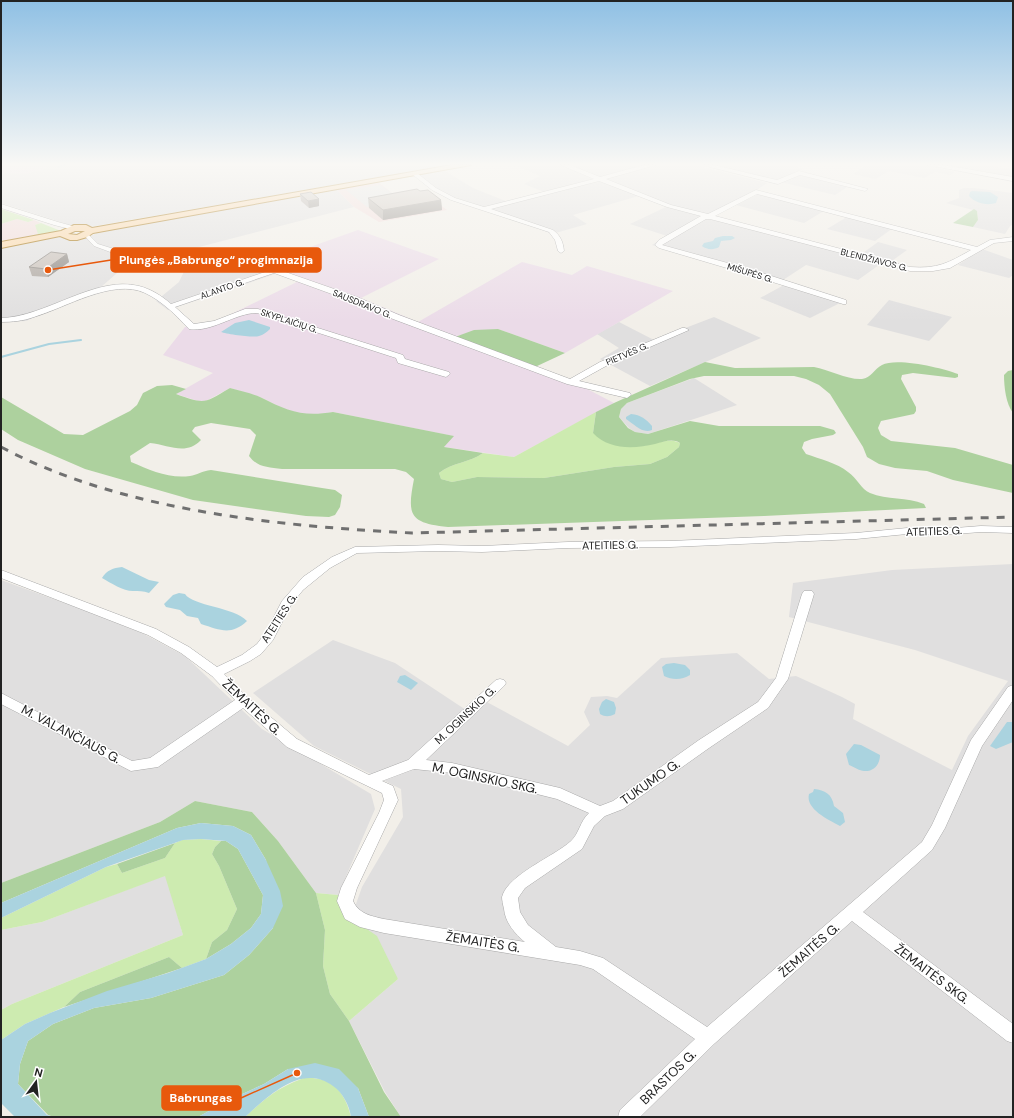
<svg xmlns="http://www.w3.org/2000/svg" width="1014" height="1118" font-family="'DM Sans',sans-serif">
<style>
.residential{fill:#e0dfdf}
.commercial{fill:#f2dad9}
.industrial{fill:#ebdbe8}
.grass{fill:#cdebb0}
.forest{fill:#add19e}
.parking{fill:#e2e2e2}
.water{fill:#aad3df}
.lines{fill:none;stroke-linecap:round;stroke-linejoin:round}
.stream{stroke:#aad3df;stroke-width:2}
.minor-casing{stroke:#a9a9a9;stroke-width:1}
.major-casing{stroke:#a06b00;stroke-width:2}
.minor{fill:#fff;fill-rule:evenodd}
.major{fill:#fcd6a4;fill-rule:evenodd}
.rail{stroke:#707070;stroke-width:3;stroke-dasharray:8 8;stroke-linecap:butt}
.wall{fill:#aba49e}
.shaded-wall{fill:#8b8681}
.building{fill:#c7bfb8;stroke:#8b8681}
.labels{text-anchor:middle;dominant-baseline:central;stroke-width:3;stroke-linejoin:round;paint-order:stroke}
.far-street-label{font-size:9px;fill:#222;stroke:#fff}
.street-label{font-size:11px;fill:#222;stroke:#fff}
.near-street-label{font-size:13px;fill:#222;stroke:#fff}
.leader{fill:none;stroke:#e8590c;stroke-width:1.5}
.callout-dot{fill:#e8590c;stroke:#fff;stroke-width:1.5}
.callout{fill:#e8590c;stroke:#e8590c;stroke-width:1.5}
.callout-label{font-size:12px;text-anchor:middle;font-weight:bold;fill:#fff}
</style>
<rect width="100%" height="100%" fill="#f2efe9"/>
<g class="residential">
<path d="M51,165h399l-355,61 -25,-1 -69,-22v-31l22,2 18,-4z"/>
<path d="M514,165h180l73,18 -10,7 70,19 -23,14 -68,-18 -22,11 146,39 18,-13 29,8 -18,13 -10,2 -21,15 -52,-15 -23,15 63,20 -36,18 -50,-20 24,-13 -132,-40 15,-9 -37,-12 36,-17 -24,-12 -69,20 14,9 -35,10 -30,-12 -69,-21 -40,-26 32,-4 28,17 35,14 36,-10 -20,-8 16,-8z"/>
<path d="M710,165h80l13,4 -5,3 54,12 -17,11z"/>
<path d="M867,165h62l26,7 -5,3 -15,-3 -11,6 -35,-7 -14,8 -22,-5z"/>
<path d="M936,165h44l33,4v9z"/>
<path d="M964,188h10l39,5v31l-3,2 -5,8 -32,-7 5,-7 -1,-9 -31,-8 13,-5v-8z"/>
<path d="M336,189l18,18 -178,46 -37,1 -46,40 -24,8 -43,19 -25,1v-75l53,-10 22,1 17,-3 5,-3z"/>
<path d="M847,217l46,11 -18,13 -48,-12z"/>
<path d="M982,249l31,11v15l-4,3 -51,-13z"/>
<path d="M228,256l20,3 33,13 -113,38 -12,-9 23,-19 12,-25z"/>
<path d="M889,300l63,17 -23,24 -62,-16z"/>
<path d="M714,317l47,21 -111,48 -50,-27 19,-11 -22,-14 22,-12 35,18z"/>
<path d="M694,378l43,27 -89,29 -13,-2 -6,-4 -10,-11 2,-8 6,-6z"/>
<path d="M1013,564v553h-612l-16,-25 -36,-71 49,-42 -47,-61 11,-31 41,-70 -2,-28 -87,-43 -61,-53 80,-53 62,23 74,49h8l8,-11 83,45 22,-21 -6,-13 7,-15 16,-1 10,2 44,-40 76,-5 32,26 27,-3 46,21 13,7 -2,15 99,51 16,-34 40,-55 -93,-31 -126,-33 4,-34 99,-13z"/>
<path d="M1,580l80,29 61,24 43,23 77,73 109,65 4,15 -37,86 -22,-2 -38,-52 -26,-29 -57,-11 -35,21 -159,61z"/>
<path d="M166,875l17,60 -171,69 -11,6v-80l41,-8z"/>
</g>
<g class="commercial">
<path d="M378,182l14,11 17,-3 18,5 20,15 -68,12 -25,-15 -18,-18z"/>
<path d="M17,219l11,3 6,-2 7,3 -6,2 4,9 -32,8 -6,-3v-15z"/>
</g>
<g class="industrial">
<path d="M1,165h50l-10,5 -18,4 -22,-2z"/>
<path d="M358,230l81,29 -78,39 57,24 104,-60 50,13 15,-9 86,25 -108,62 -67,-24 -42,7 112,43 46,24 -100,54 -70,-10 9,-11 -120,-24 -18,3 -14,-1 -17,-5 -24,-12 -30,-9 -24,13 -5,1 -25,-8 37,-21 -50,-18 22,-28 26,-4 10,-4 82,-40 -41,-15z"/>
</g>
<g class="grass">
<path d="M1,209l33,11 -6,2 -11,-3 -16,5z"/>
<path d="M41,223l20,8 -3,2 -40,7 4,-2 16,-4 -3,-9z"/>
<path d="M596,412l-3,21c11,3 39,14 48,13 13,-1 27,-9 39,-3l-1,4 -12,10 -17,7 -36,3 -70,11 -67,-1 -25,5 -11,-3 -2,-6c13,-11 31,-10 44,-20l31,4z"/>
<path d="M201,839l20,2 -6,6 -3,7 7,12 18,43 -10,21 -15,12 -6,17 -24,9 -13,-11 -89,35 -16,15 -39,17 -24,16v-30l11,-6 171,-69 -18,-59 -123,46 -41,8v-12l105,-51 11,-3 5,9 43,-15 10,-15 7,-3z"/>
<path d="M316,893l22,2 13,23 26,18 21,43 -49,42 -19,-27 -7,-28 2,-36z"/>
<path d="M307,1077c6,1 14,2 19,4 14,5 22,22 25,36h-106c22,-20 33,-30 62,-40z"/>
</g>
<g class="forest">
<path d="M974,209l3,2 1,9 -5,7 -20,-4z"/>
<path d="M498,329l67,24 -30,14 -80,-30 19,-7z"/>
<path d="M705,362l30,6 79,-1c15,3 34,13 48,12 9,-1 12,-10 20,-14 14,-8 61,3 76,9v3l-3,1 -42,-5 -11,2 -1,4 15,28v4l-2,3 -33,7 -3,7 3,7 10,6 64,7 58,17v28l-60,-13 -26,-9 -32,-3 -16,-4 -12,-7 -4,-10 -33,-53 -11,-9 -13,-6 -12,-3h-90l-14,3 -63,24 -6,6 -2,8 9,11 7,4 13,2 42,-13 29,5h101l14,4 2,3 -3,2 -21,4 -8,3 -2,6 4,6c14,5 31,9 42,18 9,6 13,17 22,21 17,7 37,4 54,11l2,4 -162,8 -316,11c-39,-4 -41,-12 -34,-48l-8,-7 -11,-3h-113c-14,-2 -24,-1 -33,-13l7,-21 -6,-6 -39,-6 -16,4 -3,4 9,9c-15,16 -32,5 -51,3l-20,13 1,6c19,8 38,17 59,14 7,-1 12,-5 21,-6l111,18 13,2 7,5 -2,12 -5,8 -6,2 -23,-1 -113,-16 -108,-31 -67,-29 -17,-11v-32l63,37 19,1 47,-24 7,-6 6,-12 14,-7 15,-1 14,4 -10,5c30,11 28,9 54,-6 10,3 21,5 30,9 28,14 42,20 73,15l121,24 -10,11 39,6c-13,10 -31,9 -44,20l2,6 11,3 25,-5 67,1 70,-11 36,-3 17,-7 12,-10 1,-4c-8,-5 -16,-1 -25,1 -21,5 -46,6 -62,-11l3,-21 18,-9z"/>
<path d="M1013,370v43c-7,-9 -9,-26 -9,-38l4,-4z"/>
<path d="M195,801l57,11 26,29 38,52 9,37 -2,36 7,28 19,27 35,71 17,25h-32l-11,-29 -70,-19 -24,15 -35,16 -31,17h-144l-6,-2 -30,-31 2,-20 8,-23 25,-17 41,-16 57,-10 73,-23 25,-20 24,-27 -7,-68 -15,-25 -18,-9 -32,-3 -24,5 -176,75v-20l159,-61z"/>
<path d="M221,841h5l12,8 25,46 -2,19 -10,14 -20,16 -25,15 6,-17 15,-12 10,-21 -18,-43 -7,-12 3,-7z"/>
<path d="M175,843l-10,15 -43,15 -5,-9z"/>
<path d="M169,957l13,11 -118,39 16,-15z"/>
</g>
<path class="parking" d="M380,185l12,8 14,-2 9,1 10,5 -58,10 -21,-17z"/>
<g class="water">
<path d="M972,191l18,1 8,5 -2,6c-9,3 -21,0 -27,-7l1,-4z"/>
<path d="M723,236h9l3,2 -4,2 -10,1 -2,6c-5,3 -12,3 -17,-1l2,-3 9,-2 2,-3z"/>
<path d="M249,320l21,7v2c-3,3 -7,6 -11,7 -6,2 -32,-2 -38,-4l14,-9z"/>
<path d="M631,414c10,1 15,5 21,12v4c-10,4 -18,-6 -26,-11v-2z"/>
<path d="M122,567l27,13 10,2 -10,11c-6,-2 -10,-2 -16,-2 -10,0 -22,-8 -31,-13 5,-8 11,-10 20,-11z"/>
<path d="M179,593l6,1c8,12 49,13 62,27 -16,15 -27,9 -46,3l-3,-6 -11,-2 -7,-6 -14,-3 -2,-3 9,-9z"/>
<path d="M674,663l11,2 5,5v5c-8,5 -18,5 -26,1l-2,-9 4,-3z"/>
<path d="M405,675l13,8 -7,7 -14,-8 3,-6z"/>
<path d="M606,699l8,3 2,6 -1,6c-6,3 -10,3 -15,0l-1,-5 3,-7z"/>
<path d="M1007,722h6v20l-17,7 -6,-3z"/>
<path d="M854,744l7,1 19,10c0,9 -6,17 -16,16 -4,0 -10,-4 -15,-6l-3,-11z"/>
<path d="M814,789c11,1 18,5 20,17l9,7 2,9 -5,4c-11,-6 -35,-17 -31,-32l4,-2z"/>
<path d="M201,823l32,3 18,9 15,25 14,31 3,15 -10,22 -24,27 -25,20 -73,23 -57,10 -41,16 -25,17 -8,23 -2,20 29,31 7,2h-39l-14,-14v-63l24,-16 25,-11 57,-22 61,-18 38,-14 25,-15 20,-16 10,-14 2,-19 -25,-46 -12,-8 -25,-2 -18,1 -77,27 -105,51v-15l176,-75z"/>
<path d="M315,1063l24,6 19,19 11,29h-18c-2,-12 -8,-24 -18,-31 -31,-24 -66,11 -88,31h-47l31,-17 35,-16 24,-15z"/>
</g>
<g class="lines">
<g class="stream">
<path d="M58,167l7,-2"/>
<path d="M1,357l48,-13 32,-4"/>
</g>
<defs>
<g id="minor">
<path d="M561,165h9l30,12 44,-12h12l-50,14 65,26 37,9 48,-24 221,57 13,-7 23,-3v4l-19,2 -44,25 -17,3h-23l-200,-52h-4l-44,26 91,25 93,30v4h-3l-96,-30 -88,-26 -4,-3 4,-5 42,-24 -34,-9 -68,-26 -108,28 62,21c8,6 10,12 11,21l-3,2 -3,-2 -3,-11 -6,-8 -98,-32 -19,-10 -20,-16 5,-1 19,15 19,10 29,9 110,-28zM757,194l214,56c-23,13 -33,19 -61,17l-195,-51z"/>
<path d="M702,165h12l63,15 22,-9 69,18 -3,2 -65,-16 -22,9z"/>
<path d="M928,165h16l69,12v4z"/>
<path d="M1,204l57,18 18,5 1,1 -3,2 -20,-5 -53,-17z"/>
<path d="M86,232l12,12 16,5 108,6 29,5 106,37 42,18 171,64 30,-17 82,-34h3l4,2 -83,36 -27,15 51,12 1,2 -4,3 -60,-14 -174,-65 -42,-18 -77,-28 -99,34 19,17 20,-3 31,-12h13l145,46 2,4 44,13 1,2 -4,3 -48,-14 -2,-5 -139,-45c-22,0 -46,20 -68,16 -13,-14 -27,-28 -44,-36 -32,-15 -80,15 -111,24 -11,4 -22,5 -33,5v-4c45,-1 94,-43 138,-32 12,3 23,10 32,18l97,-33 -20,-8 -26,-4 -109,-6 -19,-7 -11,-12z"/>
<path d="M981,526l32,1v6l-32,-1 -26,2h-48l-51,5 -186,8 -102,1 -86,4 -44,-1 -81,2 -27,15 -27,22 -12,15 -18,35 -12,14 -11,7 -26,13 24,24 49,41 72,36 39,-15 88,-80 4,-1 4,1 2,3 -2,3 -78,74 26,3 108,25 40,18 13,-5 86,-61 59,-38 18,-24 26,-84 2,-3h8l2,3 -26,85 -20,29 -59,40 -86,61 -18,7 -11,10 -12,23 -57,39 -7,10 2,14 8,13 28,22 24,4 23,7 104,69 215,-185 10,-17 39,-85 37,-53 5,-2v15l-31,46 -37,82 -13,22 -69,62 150,112v19l-6,-2 -155,-120 -138,123 -74,73h-22l2,-7 75,-71 -102,-70 -13,-4 -196,-32 -24,-6 -15,-8 -8,-18 4,-13 38,-75 5,-13 -2,-7 -95,-46 -44,-39 -85,59 -27,4 -130,-67v-11l131,68 18,-3 85,-58 -23,-24 -31,-23 -33,-18 -147,-57v-8l155,59 33,18 28,20 25,-12 15,-11 9,-12 16,-31 21,-24 29,-20 23,-10 83,-2 44,1 86,-4 102,-1 186,-8 51,-5h48zM414,769l38,4 105,26 32,14c-9,8 -10,21 -18,28 -16,15 -64,34 -69,56 0,3 1,8 2,12 1,13 11,25 21,33l-141,-23c-13,-3 -25,-5 -31,-18l4,-13 41,-88 -5,-14 -11,-5z"/>
</g>
<path id="major" d="M452,165h19l-356,64 -22,4 -6,4 -10,3h-7l-10,-4 -59,12v-6l60,-11 13,-6h12l6,3zM75,231h10l-8,4 -9,-1z"/>
</defs>
<use href="#minor" class="minor-casing"/>
<use href="#major" class="major-casing"/>
<use href="#minor" class="minor"/>
<use href="#major" class="major"/>
<path class="rail" d="M1,447c120,64 277,79 411,86l601,-16"/>
</g>
<g class="wall">
<path d="M420,191l21,9 1,10 -59,10 -14,-12 -1,-10z"/>
<path d="M300,194l19,5v7l-10,2 -8,-7z"/>
<path d="M67,254l2,8 -21,15 -16,-1 -3,-9z"/>
</g>
<g class="shaded-wall">
<path d="M319,199v7l-10,2 -1,-7z"/>
<path d="M441,200l1,10 -59,10v-10z"/>
<path d="M67,254l2,8 -21,15 -2,-8z"/>
</g>
<g class="building">
<path d="M417,189l3,2 8,-1 13,10 -58,10 -15,-12z"/>
<path d="M311,192l8,7 -11,2 -8,-7z"/>
<path d="M51,252l16,2 -21,15 -17,-2z"/>
</g>
<linearGradient id="sky" x2="0" y2="1"><stop stop-color="#8fc0e4"/><stop offset="0.51" stop-color="#f9f8f5"/><stop offset="1" stop-color="#f9f8f5" stop-opacity="0"/></linearGradient>
<rect width="1014" height="322" fill="url(#sky)"/>
<g class="labels">
<g class="far-street-label">
<text transform="translate(874 260) rotate(14)">BLENDŽIAVOS G.</text>
<text transform="translate(750 273) rotate(17)">MIŠUPĖS G.</text>
<text transform="translate(222 289) rotate(-19)">ALANTO G.</text>
<text transform="translate(362 304) rotate(22)">SAUSDRAVO G.</text>
<text transform="translate(289 321) rotate(18)">SKYPLAIČIŲ G.</text>
<text transform="translate(627 354) rotate(-23)">PIETVĖS G.</text>
</g>
<g class="street-label">
<text transform="translate(934 531) rotate(-2)">ATEITIES G.</text>
<text transform="translate(610 545) rotate(-1)">ATEITIES G.</text>
<text transform="translate(279 618) rotate(-57)">ATEITIES G.</text>
<text transform="translate(465 715) rotate(-43)">M. OGINSKIO G.</text>
</g>
<g class="near-street-label">
<text transform="translate(252 707) rotate(43)">ŽEMAITĖS G.</text>
<text transform="translate(71 734) rotate(28)">M. VALANČIAUS G.</text>
<text transform="translate(485 778) rotate(12)">M. OGINSKIO SKG.</text>
<text transform="translate(650 782) rotate(-35)">TUKUMO G.</text>
<text transform="translate(483 942) rotate(9)">ŽEMAITĖS G.</text>
<text transform="translate(809 950) rotate(-41)">ŽEMAITĖS G.</text>
<text transform="translate(932 974) rotate(37)">ŽEMAITĖS SKG.</text>
<text transform="translate(668 1077) rotate(-44)">BRASTOS G.</text>
</g>
</g>
<path class="leader" d="M48 270L111 260M297 1073L241 1098"/>
<g class="callout-dot">
<circle cx="48" cy="270" r="4"/>
<circle cx="297" cy="1073" r="4"/>
</g>
<g class="callout">
<rect x="111" y="248" width="210" height="24" rx="4"/>
<rect x="162" y="1086" width="79" height="24" rx="4"/>
</g>
<g class="callout-label">
<text x="216" y="264">Plungės „Babrungo“ progimnazija</text>
<text x="201" y="1102">Babrungas</text>
</g>
<rect width="1014" height="1118" fill="none" stroke="#222222" stroke-width="4"/>
<g transform="translate(36 1082) rotate(15)" stroke="#ffffff" stroke-width="3" paint-order="stroke">
<path d="M0-3L7 15L0 10L-7 15Z" fill="#222222"/>
<text y="-6" font-size="11" font-weight="bold" text-anchor="middle" fill="#222222">N</text>
</g>
</svg>
